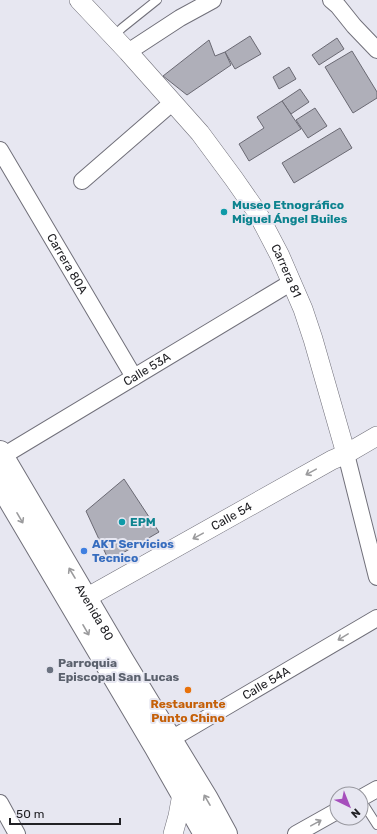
<svg xmlns="http://www.w3.org/2000/svg" width="377" height="834" font-family="Rubik,sans-serif">
<style>
.building{fill:#afafb9;stroke:#6a6973}
.lines{fill:none;stroke-linecap:round;stroke-linejoin:round}
.service-casing{stroke:#71707a;stroke-width:10}
.minor-casing{stroke:#71707a;stroke-width:18}
.tertiary-casing{stroke:#71707a;stroke-width:20}
.primary-casing{stroke:#71707a;stroke-width:24}
.service{stroke:#fff;stroke-width:8}
.minor{stroke:#fff;stroke-width:16}
.tertiary{stroke:#fff;stroke-width:19}
.primary{stroke:#fff;stroke-width:22}
.oneway{stroke:#9b9b9d}
.culture-dot{fill:#0f9aa8;stroke:#e7e7f1;stroke-width:1.5}
.shop-dot{fill:#3f7fe0;stroke:#e7e7f1;stroke-width:1.5}
.worship-dot{fill:#6b7280;stroke:#e7e7f1;stroke-width:1.5}
.food-dot{fill:#e8710a;stroke:#e7e7f1;stroke-width:1.5}
.labels{text-anchor:middle;dominant-baseline:central;stroke-width:4;stroke-linejoin:round;paint-order:stroke}
.culture-label{font-size:12px;font-weight:bold;fill:#0d838f;stroke:#e7e7f1;text-anchor:start}
.street-label{font-size:12px;fill:#212125;stroke:#e7e7f1}
.shop-label{font-size:12px;font-weight:bold;fill:#366cbe;stroke:#e7e7f1;text-anchor:start}
.worship-label{font-size:12px;font-weight:bold;fill:#5b616d;stroke:#e7e7f1;text-anchor:start}
.food-label{font-size:12px;font-weight:bold;fill:#c56008;stroke:#e7e7f1}
</style>
<rect width="100%" height="100%" fill="#e7e7f1"/>
<g class="building">
<path d="M250,36l11,18 -26,15 -10,-17z"/>
<path d="M337,38l7,11 -25,16 -7,-10z"/>
<path d="M209,40l6,16 10,-4 6,13 -44,30 -24,-19z"/>
<path d="M352,51l25,41v6l-24,15 -28,-46z"/>
<path d="M289,67l7,12 -17,10 -6,-12z"/>
<path d="M300,89l9,13 -18,12 -9,-13z"/>
<path d="M282,101l19,28 -52,32 -10,-17 25,-16 -7,-11z"/>
<path d="M315,108l12,18 -19,12 -12,-18z"/>
<path d="M340,128l12,20 -58,35 -12,-20z"/>
<path d="M124,479l35,53 -50,29 -23,-50z"/>
</g>
<g class="lines">
<defs>
<g id="service">
<path d="M114,36l8,-8 35,-28"/>
<path d="M361,800l16,25"/>
</g>
<g id="minor">
<path d="M331,0l7,6 16,20 23,24"/>
<path d="M128,52l52,-34 33,-18"/>
<path id="s1" d="M0,150l134,227"/>
<path d="M82,181l91,-79"/>
<path d="M346,454l31,123"/>
<path id="s2" d="M3,456l289,-174"/>
<path id="s3" d="M161,745l216,-127"/>
<path d="M361,798l16,-9"/>
<path d="M0,803l17,31"/>
<path d="M296,834l41,-23"/>
</g>
<g id="tertiary">
<path id="s4" d="M79,0l49,52 72,81 34,46 23,33 23,44 23,53 10,30 33,115"/>
<path id="s5" d="M86,598l246,-138 14,-6 31,-18"/>
<path d="M173,834l5,-18 4,-22"/>
</g>
<g id="primary">
<path id="s6" d="M0,452l123,209 84,138 19,35"/>
<path d="M0,484l156,264 49,86"/>
</g>
</defs>
<use href="#service" class="service-casing"/>
<use href="#minor" class="minor-casing"/>
<use href="#tertiary" class="tertiary-casing"/>
<use href="#primary" class="primary-casing"/>
<use href="#service" class="service"/>
<use href="#minor" class="minor"/>
<use href="#tertiary" class="tertiary"/>
<use href="#primary" class="primary"/>
</g>
<defs><path id="oneway-shaft" d="M-6 0H5M1.5-3L5.5 0L1.5 3" fill="none" stroke-width="1.6" stroke-linecap="round" stroke-linejoin="round"/></defs>
<g class="oneway">
<use href="#oneway-shaft" transform="translate(311 472) rotate(151)"/>
<use href="#oneway-shaft" transform="translate(20 518) rotate(60)"/>
<use href="#oneway-shaft" transform="translate(198 536) rotate(151)"/>
<use href="#oneway-shaft" transform="translate(72 573) rotate(-121)"/>
<use href="#oneway-shaft" transform="translate(86 630) rotate(60)"/>
<use href="#oneway-shaft" transform="translate(343 637) rotate(149)"/>
<use href="#oneway-shaft" transform="translate(207 800) rotate(-120)"/>
<use href="#oneway-shaft" transform="translate(316 823) rotate(-29)"/>
</g>
<g class="culture-dot">
<circle cx="224" cy="212" r="4"/>
<circle cx="122" cy="522" r="4"/>
</g>
<circle class="shop-dot" cx="84" cy="551" r="4"/>
<circle class="worship-dot" cx="50" cy="670" r="4"/>
<circle class="food-dot" cx="188" cy="690" r="4"/>
<g class="labels">
<g class="culture-label">
<text x="232" y="205">Museo Etnográfico<tspan x="232" dy="14">Miguel Ángel Builes</tspan></text>
<text x="130" y="522">EPM</text>
</g>
<g class="street-label">
<text stroke="none"><textPath href="#s1" startOffset="132">Carrera 80A</textPath></text>
<text stroke="none"><textPath href="#s4" startOffset="343">Carrera 81</textPath></text>
<text stroke="none"><textPath href="#s2" startOffset="168">Calle 53A</textPath></text>
<text stroke="none"><textPath href="#s5" startOffset="167">Calle 54</textPath></text>
<text stroke="none"><textPath href="#s6" startOffset="186">Avenida 80</textPath></text>
<text stroke="none"><textPath href="#s3" startOffset="122">Calle 54A</textPath></text>
</g>
<g class="shop-label">
<text x="92" y="544">AKT Servicios<tspan x="92" dy="14">Tecnico</tspan></text>
</g>
<g class="worship-label">
<text x="58" y="663">Parroquia<tspan x="58" dy="14">Episcopal San Lucas</tspan></text>
</g>
<g class="food-label">
<text x="188" y="704">Restaurante<tspan x="188" dy="14">Punto Chino</tspan></text>
</g>
</g>
<g transform="translate(349 806) rotate(137)"><circle r="19" fill="#e7e7f1" stroke="#98989f"/>
<path d="M0-3L7 15L0 10L-7 15Z" fill="#a64fbc"/>
<text y="-6" font-size="11" font-weight="bold" text-anchor="middle" fill="#212125">N</text>
</g>
<path d="M10 818v6h110v-6" fill="none" stroke="#212125" stroke-width="2"/>
<text x="16" y="818" font-size="12" fill="#212125" stroke="#e7e7f1" stroke-width="3" paint-order="stroke">50 m</text>
</svg>
